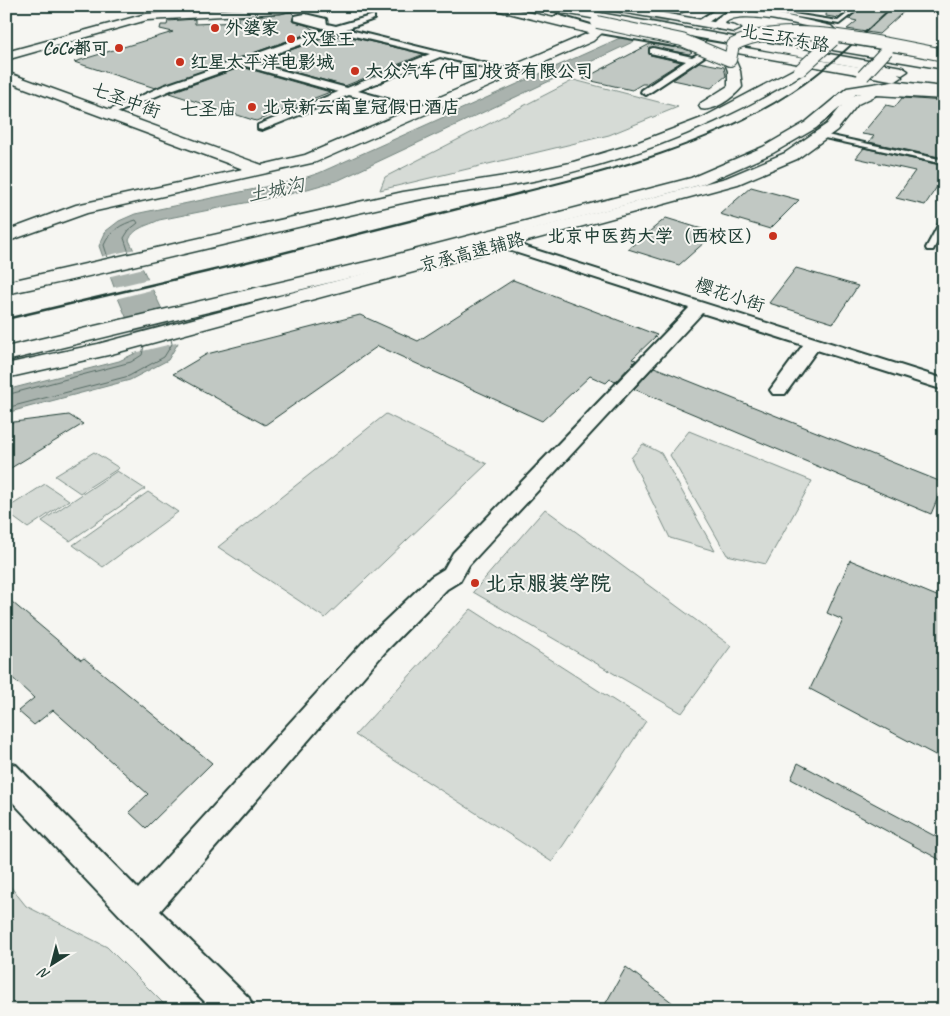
<svg xmlns="http://www.w3.org/2000/svg" width="950" height="1016" font-family="Caveat,'LXGW WenKai TC',sans-serif">
<style>
.green{fill:#d6dbd6;stroke:#7a8c85}
.water{fill:#aab3ae;stroke:#72847d}
.pier{fill:#f6f6f2}
.lines{fill:none;stroke-linecap:round;stroke-linejoin:round}
.shore{stroke:#576c65;stroke-width:1}
.building{fill:#c1c8c3;stroke:#1f3d34}
.lane-casing{stroke:#1f3d34;stroke-width:4}
.street-casing{stroke:#1f3d34;stroke-width:4}
.secondary-casing{stroke:#1f3d34;stroke-width:3}
.highway-casing{stroke:#1f3d34;stroke-width:3}
.lane{fill:#f6f6f2;fill-rule:evenodd}
.street{fill:#f6f6f2;fill-rule:evenodd}
.secondary{fill:#f6f6f2;fill-rule:evenodd}
.highway{fill:#f6f6f2;fill-rule:evenodd}
.rail-far1{stroke:#1f3d34;stroke-width:2}
.rail{stroke:#1f3d34;stroke-width:2.5}
.highway-bridge-casing{stroke:#1f3d34;stroke-width:14;stroke-linecap:butt}
.highway-bridge{stroke:#f6f6f2;stroke-width:12}
.poi-dot{fill:#c8321e;stroke:#f6f6f2;stroke-width:2}
.labels{text-anchor:middle;dominant-baseline:central;stroke-width:4;stroke-linejoin:round;paint-order:stroke}
.far-poi-label{font-size:18px;font-weight:bold;fill:#1f3d34;stroke:#f6f6f2;text-anchor:start}
.far-street-label{font-size:18px;fill:#1f3d34;stroke:#f6f6f2}
.far-neighbourhood-label{font-size:19px;fill:#1f3d34;stroke:#f6f6f2}
.far-water-label{font-size:19px;font-style:italic;fill:#425a52;stroke:#f6f6f2}
.poi-label{font-size:21px;font-weight:bold;fill:#1f3d34;stroke:#f6f6f2;text-anchor:start}
</style>
<rect width="100%" height="100%" fill="#f6f6f2"/>
<filter id="ink" filterUnits="userSpaceOnUse"><feTurbulence type="fractalNoise" baseFrequency=".02" numOctaves="2"/><feDisplacementMap in="SourceGraphic" scale="10" xChannelSelector="R" yChannelSelector="G"/><feConvolveMatrix kernelMatrix="1 2 1 2 8 2 1 2 1" color-interpolation-filters="sRGB"/></filter>
<g filter="url(#ink)">
<g class="green">
<path d="M574,80l104,27 -69,28 -229,55 5,-13z"/>
<path d="M386,414l101,50 -162,154 -107,-71z"/>
<path d="M689,431l123,50 -46,83 -39,-9 -57,-100z"/>
<path d="M643,444l18,9 54,98 -45,-13 -39,-80z"/>
<path d="M94,452l25,16 -39,25 -25,-17z"/>
<path d="M117,471l28,18 -75,52 -28,-20z"/>
<path d="M45,484l24,16 -41,28 -22,-16v-3z"/>
<path d="M148,492l30,20 -75,55 -30,-22z"/>
<path d="M545,509l186,137 -49,67 -209,-121z"/>
<path d="M471,609l175,112 -94,141 -197,-127z"/>
<path d="M6,881l20,25 81,41 63,63h-164z"/>
</g>
<path class="water" d="M675,6h20l-58,34 -298,140 -49,14 -131,26c-11,6 -25,7 -30,20l49,103 -10,17 -38,20 -124,33v-23l113,-29 19,-9 1,-5 -21,-49 -19,-52 7,-15 13,-10 16,-7 163,-34 21,-7 303,-136z"/>
<g class="pier">
<path d="M136,249l8,19 -37,9 -7,-20z"/>
<path d="M149,279l6,10 -40,10 -4,-11z"/>
<path d="M172,324l8,18 -50,12 7,-6 -6,-14z"/>
</g>
<g class="lines">
<g class="shore">
<path d="M108,258l-4,-13c6,-14 17,-21 32,-25l2,3 -9,7 -5,8 5,15"/>
<path d="M6,395l125,-33 11,-7 2,-9"/>
<path d="M6,408l123,-32 35,-19 8,-13 -1,-5"/>
</g>
</g>
<g class="building">
<path d="M827,6h27l-15,12 -13,-2z"/>
<path d="M864,6h46l-31,28 -32,-5 10,-8 -9,-2z"/>
<path d="M291,12l3,3 -2,6 16,5 7,5 -160,57 -81,-26 99,-30 -13,-3 1,-4h6l1,-4 27,-2v5l43,-2v-5z"/>
<path d="M342,35l82,19 -79,32 -88,-24 67,-24 2,2z"/>
<path d="M650,44l32,4 10,4 -3,2 -40,-7 1,8 31,7 -35,22h-4l-10,6 -49,-11z"/>
<path d="M699,62l25,5 2,9 -15,12 -38,-8z"/>
<path d="M242,67l88,25 -74,29 -87,-28z"/>
<path d="M902,98l42,3v57l-75,-16 5,-6 -12,-2 24,-29 9,2z"/>
<path d="M864,148l80,18v10l-19,29 -29,-7 19,-27 -59,-13z"/>
<path d="M751,187l48,13 -29,29 -50,-15z"/>
<path d="M666,218l49,15 -36,32 -51,-16z"/>
<path d="M796,268l62,18 -25,37 -64,-20z"/>
<path d="M513,280l144,55 -25,24 4,1 -21,22 -5,-3 -4,4 -16,-7 -48,45 -164,-75 -113,79 -92,-51 34,-20 153,-39 58,26z"/>
<path d="M654,367l290,116 -13,31 -297,-125z"/>
<path d="M69,415l14,9 -77,47v-48z"/>
<path d="M850,560l94,39v141l-5,17 -129,-68 33,-69 -16,-7z"/>
<path d="M6,597l75,63 3,-2 128,105 -66,65 -17,-16 19,-18 -95,-84 -19,15 -16,-14 16,-13 -28,-26z"/>
<path d="M798,763l146,78v21l-153,-83z"/>
<path d="M626,967l56,43h-80z"/>
</g>
<g class="lines">
<defs>
<g id="lane">
<path d="M733,6h11l94,15 19,-15h5l-23,18z"/>
<path d="M822,134l122,26v4l-124,-27 -1,-1z"/>
<path d="M941,220h3v9l-11,21h-6l-1,-2z"/>
</g>
<g id="street">
<path d="M721,6h10l-27,19h-6v-4z"/>
<path d="M305,14l21,5 1,5 9,2 38,-11v4l-28,10 171,42 -5,3 -72,-17 -82,34 65,18v4h-8l-66,-18 -87,35 -4,-1v-4l80,-33 -96,-27 -71,25 -59,25 -4,1 -5,-3 60,-27 164,-57 -33,-9 1,-4zM337,32l93,22 -83,34 -96,-26z"/>
<path d="M557,15l44,13 73,12 5,3 -5,3 -74,-13 -46,-13 -1,-2z"/>
<path d="M944,23v7l-4,-3z"/>
<path d="M653,48l39,9 8,-4 5,3 -59,39 -5,-3 1,-2 44,-29 -36,-8v-4z"/>
<path d="M504,240l440,139v11l-127,-40 -32,44h-12l-3,-4 33,-45 -101,-32 -233,252 -9,16 -13,8 -62,63 -225,259 89,87 5,12h-41l-86,-87 -121,-128v-33l10,3 122,124 229,-251 64,-61 13,-8 9,-16 236,-245 -190,-61 -2,-3 2,-3z"/>
</g>
<g id="secondary">
<path d="M283,6h27l-30,7 -133,7 -141,40v-8l140,-38z"/>
<path d="M480,6h21l88,20 13,7 -9,8 -277,121 -229,51 -81,29v-11l70,-26 167,-36 -237,-88v-9l256,93 43,-10 284,-122z"/>
<path d="M599,6h25l111,20 6,3 -6,3 -131,-23z"/>
<path d="M668,35l228,38 6,4 -6,4 -232,-41 -2,-2z"/>
<path d="M837,43l107,18v8l-111,-19v-6z"/>
<path d="M875,87l69,4v8l-67,-4 -19,9 -21,26 -40,29 -59,25 -630,171 -102,23v-14l92,-20 628,-166 59,-25 42,-29 21,-26z"/>
</g>
<g id="highway">
<path d="M537,6h24l341,61 6,4 -6,4 -360,-66z"/>
<path d="M740,11l39,3 52,12 11,11 -9,7 -4,-2 -2,-2 2,-3 -6,-7c-20,-4 -84,-22 -98,-7l2,4 -2,2h-8l-4,-6 9,-9z"/>
<path d="M730,56l4,1 6,14 2,16c-8,10 -28,25 -41,22l-2,-3 2,-3 27,-17v-15l-4,-11z"/>
<path d="M800,66l4,1 2,3 -2,3c-82,51 -171,87 -266,107 -46,10 -94,13 -140,24 -131,29 -261,63 -392,90v-12l397,-90 121,-19 46,-10 66,-20 66,-25z"/>
<path d="M892,81l52,6v8l-52,-6 -36,5 -40,34 -43,25 -70,31 -309,83 -388,94v-14l377,-89 308,-80 72,-31 43,-25 41,-34z"/>
</g>
</defs>
<use href="#lane" class="lane-casing"/>
<use href="#street" class="street-casing"/>
<use href="#secondary" class="secondary-casing"/>
<use href="#highway" class="highway-casing"/>
<use href="#lane" class="lane"/>
<use href="#street" class="street"/>
<use href="#secondary" class="secondary"/>
<use href="#highway" class="highway"/>
<path class="rail-far1" d="M520,193c93,-23 191,-48 272,-101 37,-24 69,-56 101,-86"/>
<path class="rail" d="M6,319l221,-52 298,-75"/>
<defs>
<g id="highway-bridge">
<path d="M597,22l85,18 48,20 3,-15c50,-28 156,0 211,10"/>
<path d="M800,70l33,-30"/>
<path d="M863,76l24,-26"/>
</g>
</defs>
<use href="#highway-bridge" class="highway-bridge-casing"/>
<use href="#highway-bridge" class="highway-bridge"/>
</g>
</g>
<g class="poi-dot">
<circle cx="215" cy="28" r="5"/>
<circle cx="291" cy="39" r="5"/>
<circle cx="119" cy="48" r="5"/>
<circle cx="180" cy="62" r="5"/>
<circle cx="355" cy="71" r="5"/>
<circle cx="252" cy="107" r="5"/>
<circle cx="773" cy="236" r="5"/>
<circle cx="475" cy="583" r="5"/>
</g>
<g class="labels">
<g class="far-poi-label">
<text x="225" y="28">外婆家</text>
<text x="301" y="39">汉堡王</text>
<text x="109" y="48" text-anchor="end">CoCo都可</text>
<text x="190" y="62">红星太平洋电影城</text>
<text x="365" y="71">大众汽车(中国)投资有限公司</text>
<text x="262" y="107">北京新云南皇冠假日酒店</text>
<text x="763" y="236" text-anchor="end">北京中医药大学（西校区）</text>
</g>
<g class="far-street-label">
<text transform="translate(785 38) rotate(10)">北三环东路</text>
<text transform="translate(126 100) rotate(20)">七圣中街</text>
<text transform="translate(472 252) rotate(-15)">京承高速辅路</text>
<text transform="translate(730 295) rotate(18)">樱花小街</text>
</g>
<g class="far-neighbourhood-label">
<text x="208" y="109">七圣庙</text>
</g>
<g class="far-water-label">
<text transform="translate(276 190) rotate(-12)">土城沟</text>
</g>
<g class="poi-label">
<text x="485" y="583">北京服装学院</text>
</g>
</g>
<rect width="950" height="1016" fill="none" stroke="#f6f6f2" stroke-width="25"/>
<rect x="12" y="12" width="925" height="991" fill="none" stroke="#1f3d34" stroke-width="2" filter="url(#ink)"/>
<g transform="translate(52 964) rotate(216)" stroke="#f6f6f2" stroke-width="4" paint-order="stroke">
<path d="M0-4L9 19L0 12L-9 19Z" fill="#1f3d34"/>
<text y="-8" font-size="14" font-weight="bold" text-anchor="middle" fill="#1f3d34">N</text>
</g>
</svg>
